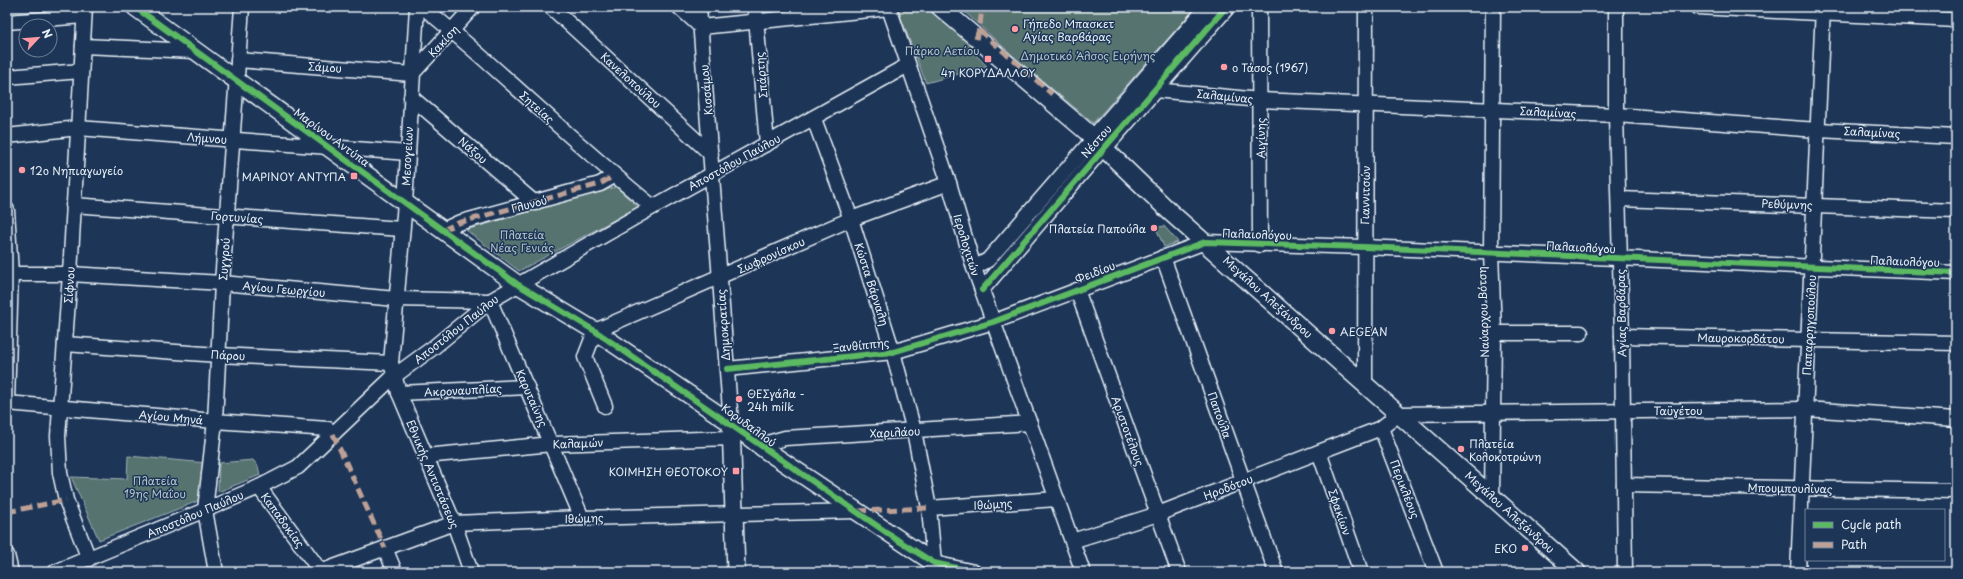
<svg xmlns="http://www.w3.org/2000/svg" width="1963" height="579" font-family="'Playpen Sans',sans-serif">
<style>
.green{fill:#577370;stroke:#a0b2b4}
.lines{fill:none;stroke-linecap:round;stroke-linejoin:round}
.minor-casing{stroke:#e8f1f8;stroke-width:17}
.tertiary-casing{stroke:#e8f1f8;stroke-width:20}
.minor{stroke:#1d3557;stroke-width:14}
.tertiary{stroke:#1d3557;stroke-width:17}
.quiet{stroke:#bda197;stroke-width:5;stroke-dasharray:10 5;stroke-linecap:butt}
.cycleway-casing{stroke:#1d3557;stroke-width:8}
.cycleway{stroke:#5cba63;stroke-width:6}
.poi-dot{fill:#ff9aa2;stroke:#1d3557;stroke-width:1.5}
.labels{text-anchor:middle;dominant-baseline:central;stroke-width:3;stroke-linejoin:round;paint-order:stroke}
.poi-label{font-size:11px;fill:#e8f1f8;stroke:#1d3557;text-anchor:start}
.street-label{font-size:11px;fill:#e8f1f8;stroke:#1d3557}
.park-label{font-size:11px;fill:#b5c5c8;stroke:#1d3557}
</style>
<rect width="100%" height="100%" fill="#1d3557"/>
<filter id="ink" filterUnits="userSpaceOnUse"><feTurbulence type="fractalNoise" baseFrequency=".025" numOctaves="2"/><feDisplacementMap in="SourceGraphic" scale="8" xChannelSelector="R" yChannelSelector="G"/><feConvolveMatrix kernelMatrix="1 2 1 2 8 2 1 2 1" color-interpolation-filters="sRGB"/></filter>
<g filter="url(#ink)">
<g class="green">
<path d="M903,7h31l45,39 -6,6 14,14 -61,17 -28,-73z"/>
<path d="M959,7h237l-103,116 -74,-62z"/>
<path d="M616,187l22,20 -119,64 -53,-41z"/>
<path d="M1164,226l14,16 -14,5 -8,-19z"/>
<path d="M128,456l79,7 -4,36 -104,41 -28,-63 56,2z"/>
<path d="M253,460l5,6 2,9 -42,17 1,-29z"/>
</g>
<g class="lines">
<defs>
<g id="minor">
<path d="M85,7l-15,267 -12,162 2,37 6,27 23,59"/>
<path d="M417,7l-12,196 -14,160 8,30 55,130 17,49"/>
<path d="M423,7c79,64 150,136 230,200"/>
<path d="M551,7l160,147"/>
<path d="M679,7l22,20 188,-19"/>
<path d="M699,7l32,416"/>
<path d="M755,7l12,137"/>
<path d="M890,7l-1,1 60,175 25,85 109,304"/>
<path d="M1259,7l1,238"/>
<path d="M1616,7v108l6,221 3,236"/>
<path d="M1698,7l258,13"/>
<path d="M7,22l77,-6"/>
<path d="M83,46l111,5"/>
<path d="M238,60l174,14 61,-67"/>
<path d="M7,77l74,-6"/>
<path d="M1148,84l7,6 105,10 356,15 202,15 138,7"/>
<path d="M411,97l124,106"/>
<path d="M814,119l37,100 42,133 21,79 15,77 5,55 40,9"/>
<path d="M7,136l71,-8 330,25"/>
<path d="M1619,199l337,12"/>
<path d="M73,205l328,24"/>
<path d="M7,210l4,63 -4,129"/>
<path d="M443,230l15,-7 142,-39 14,-8"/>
<path d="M1163,257l113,315"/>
<path d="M974,268l14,-8 106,-122"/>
<path d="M7,274h63l152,9 174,16 94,2 92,217"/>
<path d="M982,290l122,-143"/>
<path d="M1077,290l102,282"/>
<path d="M1494,333h87"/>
<path d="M1622,336l334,7"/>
<path d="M65,344l153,11 173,8"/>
<path d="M727,369l166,-17 100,-30 212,-80 159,5 592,26"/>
<path d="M1365,384l1,-377"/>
<path d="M399,393l128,-6"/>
<path d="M7,403l208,18 113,8 5,5"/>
<path d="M605,406l-20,-49 10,-26 256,-112 98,-36"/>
<path d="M1381,428l55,144"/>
<path d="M767,451l4,-9 14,-4 245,-15"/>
<path d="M1319,452l42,120"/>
<path d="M425,456l127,-12 179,-6"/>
<path d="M1624,485l332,6"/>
<path d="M259,487l62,85"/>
<path d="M1492,496l2,-163 -3,-81 2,-245"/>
<path d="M929,508l128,-9"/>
<path d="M1072,541l86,-27 223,-86 18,-14 406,-5 151,10"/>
<path d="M385,548l10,24"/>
<path d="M7,555l4,17"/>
<path d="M55,572l150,-62 54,-23 39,-20 95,-90 41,-30 56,-46 163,-94 255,-142"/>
<path d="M216,572l-11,-62 10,-89 7,-138 20,-276"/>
<path d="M320,572l134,-49 128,-5 274,-7"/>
<path d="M1798,572l25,-565"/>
</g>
<g id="tertiary">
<path d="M135,7l382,277 78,47 136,92 36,28 167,112 2,9"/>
<path d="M940,7l146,124 84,81 407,360"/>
<path d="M1094,138l115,-131"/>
<path d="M1104,147l122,-140"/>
<path d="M731,423l5,149"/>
</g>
</defs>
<use href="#minor" class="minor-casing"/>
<use href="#tertiary" class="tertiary-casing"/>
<use href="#minor" class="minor"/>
<use href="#tertiary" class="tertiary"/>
<g class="quiet">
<path d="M979,30l73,64"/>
<path d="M976,39l4,-13 2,-19"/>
<path d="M7,219h1"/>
<path d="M443,230l15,-7 142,-39 14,-8"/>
<path d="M333,434l52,114"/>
<path d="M857,511l72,-3"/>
<path d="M7,512l59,-12"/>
</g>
<defs>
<g id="cycleway">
<path d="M135,7l382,277 78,47 304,210 35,22 40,9"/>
<path d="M982,290l244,-283"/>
<path d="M727,369l166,-17 100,-30 212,-80 159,5 592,26"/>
</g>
</defs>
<use href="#cycleway" class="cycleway-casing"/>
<use href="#cycleway" class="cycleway"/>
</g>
</g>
<g class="poi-dot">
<circle cx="1015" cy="29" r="4"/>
<rect x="984" y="55" width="8" height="8" rx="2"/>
<circle cx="1224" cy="67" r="4"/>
<circle cx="22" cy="170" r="4"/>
<rect x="350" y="172" width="8" height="8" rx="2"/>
<circle cx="1154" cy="228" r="4"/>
<circle cx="1332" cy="331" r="4"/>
<circle cx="739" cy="399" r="4"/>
<circle cx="1461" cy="449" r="4"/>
<rect x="732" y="467" width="8" height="8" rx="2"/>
<circle cx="1525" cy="548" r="4"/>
</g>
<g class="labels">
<g class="poi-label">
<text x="1023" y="23">Γήπεδο Μπασκετ<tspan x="1023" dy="13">Αγίας Βαρβάρας</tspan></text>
<text x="1232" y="67">ο Τάσος (1967)</text>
<text x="988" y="72" text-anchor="middle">4η ΚΟΡΥΔΑΛΛΟΥ</text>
<text x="30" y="170">12ο Νηπιαγωγείο</text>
<text x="346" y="176" text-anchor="end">ΜΑΡΙΝΟΥ ΑΝΤΥΠΑ</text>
<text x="1146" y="228" text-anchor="end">Πλατεία Παπούλα</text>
<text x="1340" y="331">AEGEAN</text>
<text x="747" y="393">ΘΕΣγάλα -<tspan x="747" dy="13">24h milk</tspan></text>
<text x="1469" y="443">Πλατεία<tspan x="1469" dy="13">Κολοκοτρώνη</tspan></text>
<text x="728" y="471" text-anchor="end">ΚΟΙΜΗΣΗ ΘΕΟΤΟΚΟΥ</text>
<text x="1517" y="548" text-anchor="end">EKO</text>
</g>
<g class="street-label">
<text transform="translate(443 41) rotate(-47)">Κακίση</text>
<text transform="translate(325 67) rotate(4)">Σάμου</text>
<text transform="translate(761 75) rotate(-95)">Σπάρτης</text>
<text transform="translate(631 80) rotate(42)">Κανελοπούλου</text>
<text transform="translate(706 90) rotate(-95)">Κισσάμου</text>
<text transform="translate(1225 96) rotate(6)">Σαλαμίνας</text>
<text transform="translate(537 107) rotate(42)">Σητείας</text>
<text transform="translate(1548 112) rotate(3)">Σαλαμίνας</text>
<text transform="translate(1872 132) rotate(3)">Σαλαμίνας</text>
<text transform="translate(332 137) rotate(36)">Μαρίνου Αντύπα</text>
<text transform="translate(207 138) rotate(4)">Λήμνου</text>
<text transform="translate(1260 138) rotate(-90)">Αιγίνης</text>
<text transform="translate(1096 141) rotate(-49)">Νέστου</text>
<text transform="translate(473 150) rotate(40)">Νάξου</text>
<text transform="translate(407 156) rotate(-87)">Μεσογείων</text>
<text transform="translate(734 162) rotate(-29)">Αποστόλου Παύλου</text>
<text transform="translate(1365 195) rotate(-89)">Γιαννιτσών</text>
<text transform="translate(529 204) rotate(-15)">Γλυνού</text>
<text transform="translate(1787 204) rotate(2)">Ρεθύμνης</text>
<text transform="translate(237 217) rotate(4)">Γορτυνίας</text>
<text transform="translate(1257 234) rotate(2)">Παλαιολόγου</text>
<text transform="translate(967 245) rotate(73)">Ιερολοχιτών</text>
<text transform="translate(1581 247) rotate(3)">Παλαιολόγου</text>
<text transform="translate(771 255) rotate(-24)">Σωφρονίσκου</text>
<text transform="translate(224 259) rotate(-86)">Συγγρού</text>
<text transform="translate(1905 261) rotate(2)">Παλαιολόγου</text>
<text transform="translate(1095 272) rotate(-21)">Φειδίου</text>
<text transform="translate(872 284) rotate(72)">Κώστα Βάρναλη</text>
<text transform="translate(69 285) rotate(-86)">Σίφνου</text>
<text transform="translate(284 289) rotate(5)">Αγίου Γεωργίου</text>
<text transform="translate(1268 297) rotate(42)">Μεγάλου Αλεξάνδρου</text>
<text transform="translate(1483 312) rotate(-92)">Ναύαρχου Βότση</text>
<text transform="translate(1621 313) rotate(-91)">Αγίας Βαρβάρας</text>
<text transform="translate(723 325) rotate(-94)">Δημοκρατίας</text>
<text transform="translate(1809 325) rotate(-87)">Παπαρρηγοπούλου</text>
<text transform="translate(456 329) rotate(-38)">Αποστόλου Παύλου</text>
<text transform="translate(1741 338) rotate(1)">Μαυροκορδάτου</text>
<text transform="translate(861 345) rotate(-6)">Ξανθίππης</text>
<text transform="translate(228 355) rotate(3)">Πάρου</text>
<text transform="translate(463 390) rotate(-3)">Ακροναυπλίας</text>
<text transform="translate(532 398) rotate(66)">Καρυταίνης</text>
<text x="1678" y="410">Ταϋγέτου</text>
<text transform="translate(1220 415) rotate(70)">Παπούλα</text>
<text transform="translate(171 417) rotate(5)">Αγίου Μηνά</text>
<text transform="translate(749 425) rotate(36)">Κορυδαλλού</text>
<text transform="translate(1128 431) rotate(70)">Αριστοτέλους</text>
<text transform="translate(895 432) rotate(-3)">Χαριλάου</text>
<text transform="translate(578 443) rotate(-2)">Καλαμών</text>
<text transform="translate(433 474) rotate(67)">Εθνικής Αντιστάσεως</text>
<text transform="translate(1228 487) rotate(-21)">Ηροδότου</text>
<text transform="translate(1790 488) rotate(1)">Μπουμπουλίνας</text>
<text transform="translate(1405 489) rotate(69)">Περικλέους</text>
<text transform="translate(993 504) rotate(-4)">Ιθώμης</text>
<text transform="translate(1340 512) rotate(71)">Σφακίων</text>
<text transform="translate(1510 512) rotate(42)">Μεγάλου Αλεξάνδρου</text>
<text transform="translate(195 514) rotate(-23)">Αποστόλου Παύλου</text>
<text transform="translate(584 518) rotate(-2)">Ιθώμης</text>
<text transform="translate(283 520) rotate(54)">Καπαδοκίας</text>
</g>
<g class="park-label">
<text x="942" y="50">Πάρκο Αετίου</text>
<text x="1088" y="55">Δημοτικό Άλσος Ειρήνης</text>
<text x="522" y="234">Πλατεία<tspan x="522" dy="13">Νέας Γενιάς</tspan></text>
<text x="155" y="480">Πλατεία<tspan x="155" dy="13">19ης Μαΐου</tspan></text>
</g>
</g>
<rect width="1963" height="579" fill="none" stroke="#1d3557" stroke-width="24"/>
<rect x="12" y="12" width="1939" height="555" fill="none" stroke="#e8f1f8" stroke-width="1.5" filter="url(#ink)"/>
<rect x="1805" y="509" width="140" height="52" fill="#1d3557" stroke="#6e8097"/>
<rect x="1813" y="522" width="20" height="6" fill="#5cba63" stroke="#6e8097"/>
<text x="1841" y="529" font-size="12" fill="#e8f1f8">Cycle path</text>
<rect x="1813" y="542" width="20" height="6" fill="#bda197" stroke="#6e8097"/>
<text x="1841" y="549" font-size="12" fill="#e8f1f8">Path</text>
<g transform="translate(38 38) rotate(64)"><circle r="19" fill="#1d3557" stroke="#6e8097"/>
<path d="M0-3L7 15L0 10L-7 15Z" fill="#ff9aa2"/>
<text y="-6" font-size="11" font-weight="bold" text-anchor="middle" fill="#e8f1f8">N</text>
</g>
</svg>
